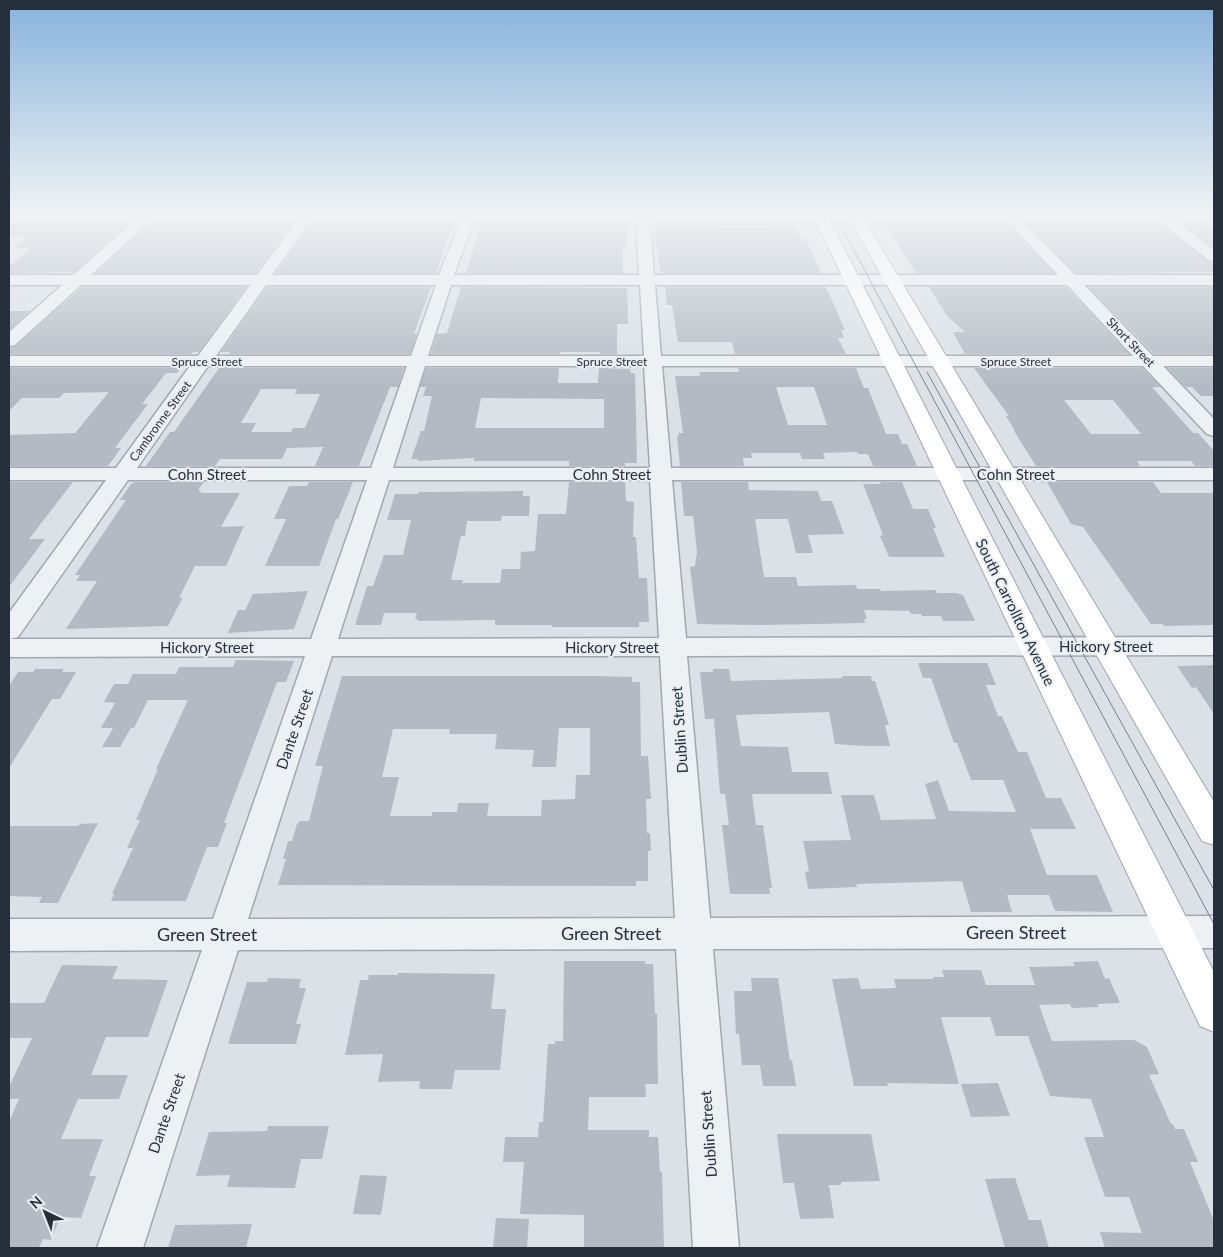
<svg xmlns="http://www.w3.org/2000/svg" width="1223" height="1257" font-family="Lato,sans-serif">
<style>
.green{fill:#c3d0bc}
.building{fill:#b3bac3;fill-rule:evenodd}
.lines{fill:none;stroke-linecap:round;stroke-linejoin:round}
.minor-casing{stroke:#a1a8b0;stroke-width:3}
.major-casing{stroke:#9aa6b2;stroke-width:2}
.minor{fill:#eef1f4;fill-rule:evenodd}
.major{fill:#fff;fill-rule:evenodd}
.tram{stroke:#758190;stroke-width:1}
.labels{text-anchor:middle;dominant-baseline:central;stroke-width:4;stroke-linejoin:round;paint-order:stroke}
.far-street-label{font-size:12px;fill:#25303c;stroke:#eaeff4}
.street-label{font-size:15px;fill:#25303c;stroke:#eaeff4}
.near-street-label{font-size:18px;fill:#25303c;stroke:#eaeff4}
</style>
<rect width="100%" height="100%" fill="#dbe1e6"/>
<path class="green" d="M642,211h176l4,7 -180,1z"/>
<g class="building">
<path d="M30,211h112l-2,2h-112z"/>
<path d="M158,211h136l-2,2h-134z"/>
<path d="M332,211h126v2h-128z"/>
<path d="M485,211h138v1l-138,1z"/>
<path d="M1015,211h139l-2,1z"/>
<path d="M623,224l3,1 1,22h-4v26h-157l15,-48z"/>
<path d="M885,224h122l47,49h-138z"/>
<path d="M1027,224h132l49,37 6,2v9l-138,1z"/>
<path d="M1183,224h21l10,8v16z"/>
<path d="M12,225h115l-53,47 -65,1v-7l22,-18h-18l13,-10 -17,-2v-9z"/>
<path d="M149,225h143l-36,48h-160z"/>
<path d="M310,225h143l-17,48h-160z"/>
<path d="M662,225h57l1,3h51l3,-2 -1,-1h21l7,14h5l15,34h-158l-3,-2 -6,-45z"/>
<path d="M82,287h164l-47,65h-6l-2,2h-182v-6l7,-2z"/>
<path d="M267,287h164l-17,47h3l-7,20h-181l1,-2h-9z"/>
<path d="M461,287l166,1 1,36h-11v30h-17v-2h-40v2h-129l6,-20 10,-1z"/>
<path d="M665,287h161l19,43h-4l3,8h-6l8,16h-111l-3,-12h-54l-6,-37h-5z"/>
<path d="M929,287h137l63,67h-164l-12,-22h12l-18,-16z"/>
<path d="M1088,287h126v67h-60z"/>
<path d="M9,311h21l-21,19z"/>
<path d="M9,368h172l-4,5h-11l-24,31h6l-33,44h6l-13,18h-99v-31l66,-2 34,-41 -45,1 -5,5h-37l-13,13z"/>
<path d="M219,368h185l-6,19h-8l-31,79h-44l8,-19 -36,1 -5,11h-62l-5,7h-69l24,-34h4zM261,389h36l-2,5h25l-15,34h-12l-2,4h-40l5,-9h-15z"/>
<path d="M426,368h133l-1,15h40l1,-15 31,1 1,4h4l2,90h-12v3h-56v-5h-95v-3l-57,3 1,-2h-7l10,-28h3l8,-35h-9l3,-9h-6zM481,398l123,1v29h-129z"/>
<path d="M738,368h118l8,20h4l18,46h12l4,10h5l10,22h-44l-5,-12h-10l-1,-2 -34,1 2,6h-23l-2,-6h-49l1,5h-9l1,8h-64l-3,-30h2l-1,-3h5l-8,-57h25l-1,-4h40zM776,387h38l13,38h-39z"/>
<path d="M974,368h168l19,19h-9l41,46h5l16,18v15h-19l-4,-5h-54l3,5h-104l-22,-35h1l-9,-15h3zM1064,400h49l28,34h-50z"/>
<path d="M1167,368h47v28h-13l-9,-9h-6z"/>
<path d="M9,482h64l-44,57h16l-36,48z"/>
<path d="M135,482h69l-6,8 3,1 -1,2h40l-19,34 23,-1 -18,40h-31l-16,32 4,-1 -15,29 -102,3 31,-48h-21l4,-6h-5l51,-75h-6l11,-16z"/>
<path d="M309,482h44l-15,37h-2l-17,47h-54l21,-47h-12l15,-33h18z"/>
<path d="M569,482h56l1,19 8,1 -1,35h3l3,41h8l2,44h-10v5h-87v-2h-57v-5l-78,1 1,-2h-3l2,-6h-33l-3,12h-26l12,-39h6l11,-31h19l8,-35h-24l8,-26h23l1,-2 104,-1v5h7l-1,20h-27l-1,5h-34l-2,15h-4l-10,44h12l-1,3h38l2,-14h18l1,-17 14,-1 3,-37h28z"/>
<path d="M681,482h67l1,8 69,1 3,10h11l12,33 -36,1 5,18h-17l-8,-34h-33l9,58h32l2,9 58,-1 1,4h23l1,2 55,-1 1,3h19l7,2 12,26h-32l-2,-5h-19l-1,-2h-10l-2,-3 -45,-1 3,9h-3l1,4 -109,2 -59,-1 -7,-57 5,-1 2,-14 -4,-36h-9z"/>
<path d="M880,482h22l11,27h15l8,19h-3l12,29h-56l-9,-21 3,-1 -20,-51h18z"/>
<path d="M1047,482h106l8,11h53v132l-50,1 -1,-2h-12l-68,-97 -12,-3z"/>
<path d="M308,591l-14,38 -66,4 10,-23h7l8,-16z"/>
<path d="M236,660l58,1 -8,21h-9l-53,141h3l-9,24h-11l-21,54h-75l3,-7h-2l21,-46h-6l13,-28h-4l22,-51h-2l32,-69h-40l-14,28h-3l-11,19h-18l11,-19h-12l14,-25 -11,-1 10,-18h14l5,-10h43l3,-7h54z"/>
<path d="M918,663h69l9,22h-10l12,31h4l16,36h9l19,46h15l15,31h-46l17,46h50l16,37 -58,-1 -6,-16h-42l5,17h-41l-9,-31 -106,3 1,3 -49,2 -3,-17 4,-1 -6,-30 48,-1 -10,-45h33l7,25 55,-1 -11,-35 13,-4 11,31 67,1 -13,-32h-32l-14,-37h-3l-23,-65h-8z"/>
<path d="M1214,665v49l-18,-27 -4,1 -15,-22z"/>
<path d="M35,669h29l-2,3h14l-16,27h-8l-43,69v-82l9,-14h15z"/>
<path d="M713,669h16l2,12 112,-3 -1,-2h29l1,5h3l14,44h-4l5,21h-27l-28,-2 -6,-32 -93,3 5,31 47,1 4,25h36l4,22h-80l4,31h7l9,63h-3l1,6h-40l-8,-69h7l-4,-31h-5l-6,-75h-9l-5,-47h13z"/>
<path d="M342,676h254l36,1v5h8l1,74h7l3,43h-5l1,34h3l1,18h-3v30h-12v5l-358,-1 8,-26h-3l5,-18h4l5,-17 3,-3h9l14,-55h-8zM559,728h31v47h-14l-1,24 -33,1 -1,16h-54l2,-13h-31l-1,9h-25v4h-42l9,-39h-17l11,-48h57l-1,5h48l-2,15 39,1 -2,17h24z"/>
<path d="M98,823l-40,80h-19l3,-6 -33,-1v-70h69l2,-2z"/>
<path d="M564,961h81v3h8l2,50h2l1,70h-13l1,13h-57l-1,33h61v7h9l2,35h2l2,76h-80v-33l-64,-1 4,-52h-21l2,-25h33l1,-15h4l5,-78h7v-3h8z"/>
<path d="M1098,961l7,18 4,-1 11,25 -23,1 2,3 -27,1 -2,-4 -31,1 13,36 82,-1 13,7 12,27 -10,1 22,49h2l2,5h9l14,33h-8l24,59v27h-109l-5,-16 42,1 -13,-36h-24l-21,-60h20l-13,-38 -41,-3 -22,-60h-32l-6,-19h-49l18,67 -72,-1 1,3h-34l-22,-107 26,-1 3,11 35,-1 -2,-9h40l-1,-2h11l-2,-7h39l5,15h49l-6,-18 46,-1 -2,-4z"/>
<path d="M62,965l56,1 -6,13 56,1 -20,57h-42l-15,38h37l-9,24h-41l-17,40h42l-14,37h7l-15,42 -21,-1 -9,23 -8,-1 -4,9h-30v-126l10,-23h-10v-12l23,-49h-23v-35h35z"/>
<path d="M398,973l97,1 -4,35h15l-6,61h-45l-3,19h-33l1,-8 -42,1 5,-28 -38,1 15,-75h8l1,-5h29z"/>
<path d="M268,978l33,1 -2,9h7l-10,36h5l-5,20h-68l19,-62h20z"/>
<path d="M751,978h27l12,83 2,-1 4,26h-33l-3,-21h-18l-3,-31h-3l-2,-43h18z"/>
<path d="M998,1083l12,33 -39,1 -10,-33z"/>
<path d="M268,1126h61l-7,33h-21l-6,29 -68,-1 3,-12 -34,1 13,-44 58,-1z"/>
<path d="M777,1134h94l9,47 -39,1v3h-12l5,33 -34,1 -6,-36h-11z"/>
<path d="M360,1175l27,1 -6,39 -28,-1z"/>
<path d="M1015,1178l14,42h12l8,28h-44l-20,-69z"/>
<path d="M496,1218l33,1 -2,29h-34z"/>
<path d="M252,1224l-6,24h-78l7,-23z"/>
</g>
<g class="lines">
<defs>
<path id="minor" d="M145,211h11v4h146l2,-4h13l-2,4h148l1,-4h13l-1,4 160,-1 -1,-3h14v3h352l-2,-3h13l3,3h138l5,-3 8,3h48v8h-37l37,28v11l-5,-1 -49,-38h-137l52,53h139v10h-130l69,71h61v10h-51l51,53v17l-7,-2 -64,-68h-481l9,102h543v12h-542l14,158 528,-1v18l-527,1 23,262 504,-2v32l-501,1 26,299h-46l-17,-299 -438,1 -95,298h-46l105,-298 -193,1v-32h204l92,-263 -296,1v-44l97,-133h-97v-12h107l74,-102h-181v-10h189l52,-71h-169l-66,60 -6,1v-14l53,-47h-53v-10h64l59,-52h-123v-8h132zM636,222l3,53h-185l19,-52zM650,222h358l50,53h-404zM148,223h148l-39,52h-166zM309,223h151l-21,52h-167zM266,285h170l-25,71h-195zM451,285h189l4,71h-216zM655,285h412l66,71h-472zM208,366h199l-36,102h-234zM425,366h219l6,102h-257zM128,480h239l-56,159h-301l8,-2zM389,480h261l9,158 -321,1zM332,656h328l15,262 -427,1z"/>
<g id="major">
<path d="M811,211h14l389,761v60l-14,-6z"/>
<path d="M845,211h14l355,591v43l-12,-4z"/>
</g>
</defs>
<use href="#minor" class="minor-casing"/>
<use href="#major" class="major-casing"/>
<use href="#minor" class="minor"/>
<use href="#major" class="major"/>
<g class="tram">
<path d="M833,211l381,713"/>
<path d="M927,372l287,518"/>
</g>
</g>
<linearGradient id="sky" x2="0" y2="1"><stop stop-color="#87b3db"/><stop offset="0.55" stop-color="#eff2f4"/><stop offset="1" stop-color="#eff2f4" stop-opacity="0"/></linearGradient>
<rect width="1223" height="387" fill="url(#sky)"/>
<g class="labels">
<g class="far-street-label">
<text transform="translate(1131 342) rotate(46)">Short Street</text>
<text x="207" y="361">Spruce Street</text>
<text x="612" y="361">Spruce Street</text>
<text x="1016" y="361">Spruce Street</text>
<text transform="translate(160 421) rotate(-54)">Cambronne Street</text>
</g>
<g class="street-label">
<text x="207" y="474">Cohn Street</text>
<text x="612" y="474">Cohn Street</text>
<text x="1016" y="474">Cohn Street</text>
<text transform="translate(1016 612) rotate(64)">South Carrollton Avenue</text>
<text x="1106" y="646">Hickory Street</text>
<text x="207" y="647">Hickory Street</text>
<text x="612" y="647">Hickory Street</text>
<text transform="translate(294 729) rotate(-71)">Dante Street</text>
<text transform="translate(679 730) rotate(-94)">Dublin Street</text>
<text transform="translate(166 1113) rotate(-71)">Dante Street</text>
<text transform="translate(708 1134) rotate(-94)">Dublin Street</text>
</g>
<g class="near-street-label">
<text x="1016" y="932">Green Street</text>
<text x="611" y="933">Green Street</text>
<text x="207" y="934">Green Street</text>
</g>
</g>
<rect width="1223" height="1257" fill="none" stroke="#25303c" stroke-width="20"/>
<g transform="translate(45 1212) rotate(317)" stroke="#eaeff4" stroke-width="4" paint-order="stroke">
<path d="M0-4L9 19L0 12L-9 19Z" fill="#25303c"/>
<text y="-8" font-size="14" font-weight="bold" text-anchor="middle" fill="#25303c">N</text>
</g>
</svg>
